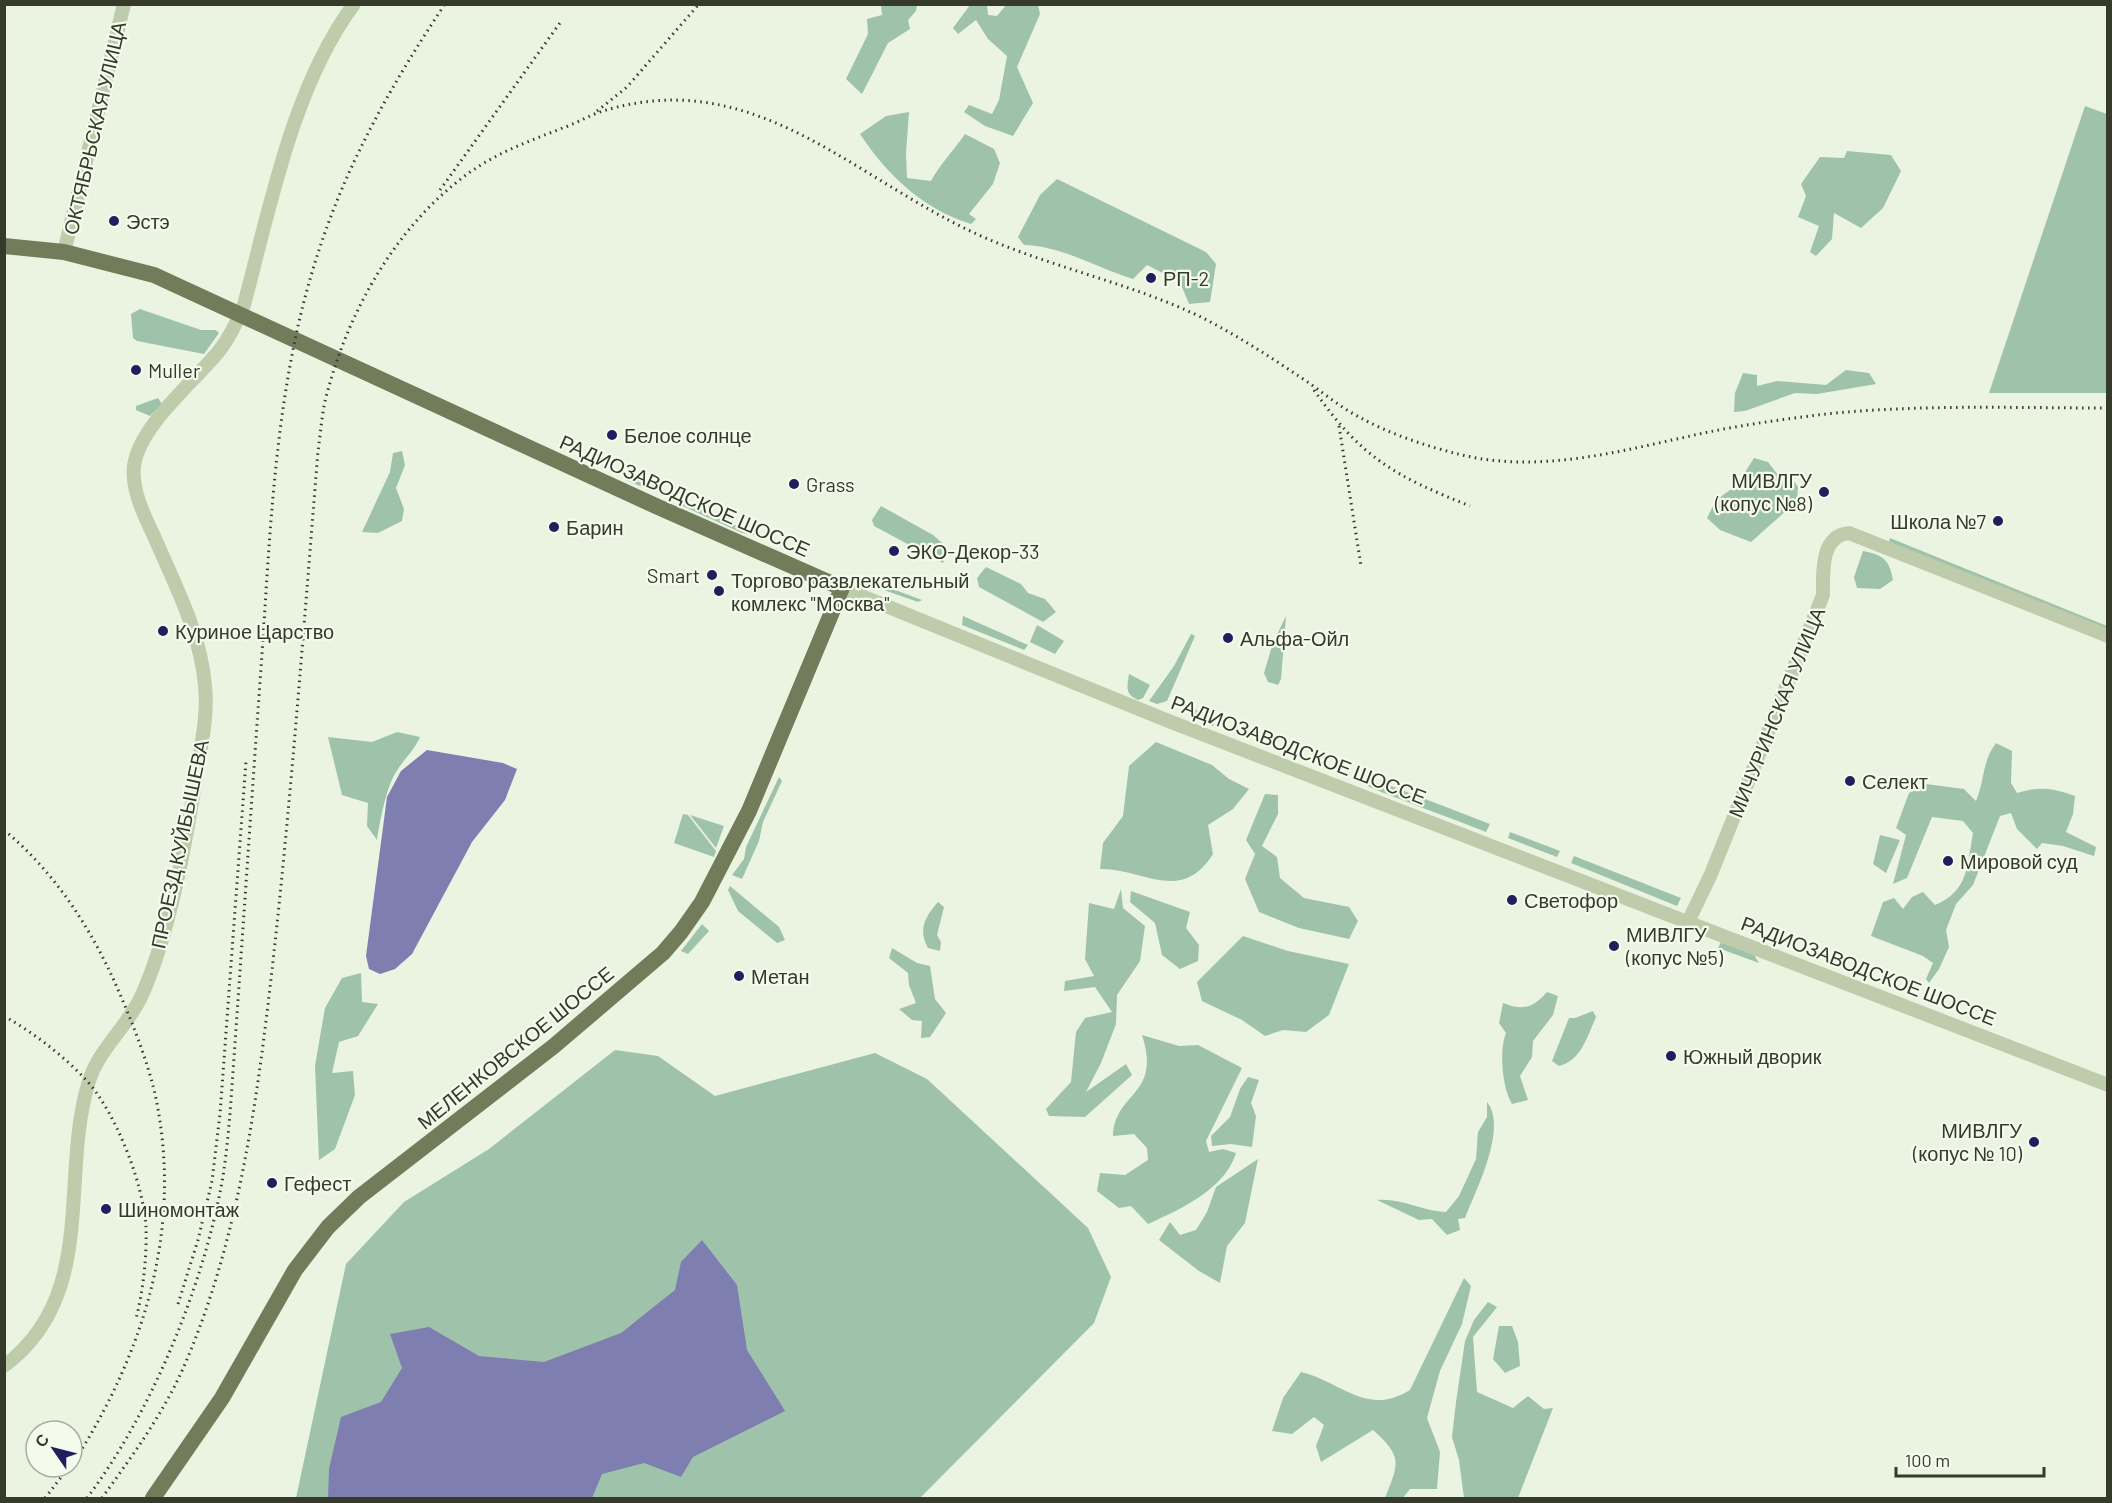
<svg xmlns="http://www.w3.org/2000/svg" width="2112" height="1503" font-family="Barlow,sans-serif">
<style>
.green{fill:#9fc3aa}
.water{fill:#7e7eb1}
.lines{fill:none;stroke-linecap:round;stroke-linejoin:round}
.minor{stroke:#bfccab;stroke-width:14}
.major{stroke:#727c5b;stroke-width:16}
.rail{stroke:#363a2a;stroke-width:3;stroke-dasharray:1.5 4.5;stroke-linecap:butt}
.poi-dot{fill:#201f5d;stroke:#f4fbed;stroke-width:2}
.labels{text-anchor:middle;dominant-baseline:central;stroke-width:4.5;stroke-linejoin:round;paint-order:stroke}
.street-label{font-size:20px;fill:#363a2a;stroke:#f4fbed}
.poi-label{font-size:20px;fill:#363a2a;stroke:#f4fbed;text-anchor:start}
</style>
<rect width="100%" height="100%" fill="#eaf4e0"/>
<g class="green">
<path d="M881,5h36l-1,6 -8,9 2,9 -22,14 -26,51 -16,-15 22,-45 -1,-15 15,-4z"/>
<path d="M970,5h17l1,10 9,1 9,-11h32l2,9 -23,53 16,36 -20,33 -28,-10 -21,-14 5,-7 23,9 7,-14 8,-44 -19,-17 -12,-19 -18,14 -5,-6z"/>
<path d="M2085,106l22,8v279h-118z"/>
<path d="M909,112l-3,41 1,25 24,3c9,-17 23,-31 34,-47l29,15 6,14 -7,21 -24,30 7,5 -5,5c-48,-15 -84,-49 -111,-90l26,-18z"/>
<path d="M1847,151l44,4 10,16 -18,37 -22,20 -27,-15 -2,26 -16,17 -6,-4 9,-26 -21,-9 8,-21 -5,-12 19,-27 24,1z"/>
<path d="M1057,179l149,73 10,12 -6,38 -21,2 -9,-22 -33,-17 -14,14c-36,-11 -71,-33 -109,-34l-6,-8 22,-42z"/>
<path d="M140,309l61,21h15l3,3 -15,21 -67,-13 -4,-3 -2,-24z"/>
<path d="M1846,370l23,3 7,11 -59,10 -22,-1 -50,18 -11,1 1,-19 8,-20 14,2v11l20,-5 49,4z"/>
<path d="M158,398l4,6 -12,12 -14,-6v-4z"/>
<path d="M402,451l3,14 -9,23 8,21 -2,12 -24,12 -16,-1 28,-60 3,-19z"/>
<path d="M1754,458l14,4 10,13 14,3 6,9 -1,14 -46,41 -31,-12 -13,-12 9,-18 21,-15z"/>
<path d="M653,476l10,5 -5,8 -6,2 -26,-11 1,-2 18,6z"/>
<path d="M675,498l84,38 -17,-3 -64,-29z"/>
<path d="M881,506l52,29 14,12 -4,16 -69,-37 -2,-6z"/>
<path d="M1890,538l217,88v7l-219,-88z"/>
<path d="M1863,551c21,4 26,9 30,29l-13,9 -23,-1 -3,-11z"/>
<path d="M986,567l35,17 7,9 17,6 11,13 -13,10 -64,-35 -2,-9z"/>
<path d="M866,579l56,21 -4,2 -54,-19z"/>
<path d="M963,616l65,29 -4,5 -62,-25z"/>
<path d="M1286,616l-5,63 -3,6 -10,-3 -4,-9 9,-30z"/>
<path d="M1037,625l27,16 -9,13 -25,-12z"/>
<path d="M1191,634l4,2 -28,65 -10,3 -8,-3 25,-35z"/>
<path d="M1129,674l21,11 -7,13 -5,2c-13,-6 -11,-12 -9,-26z"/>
<path d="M1194,709l21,8 -2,9 -22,-7z"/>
<path d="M397,732l23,5c-6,14 -16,22 -24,35 -10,16 -16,49 -19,68l-10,-14 1,-23 -26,-8 -14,-58 44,5z"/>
<path d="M1156,742l56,23 17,14 20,10 -16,20 -25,16 5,29c-32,51 -70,14 -113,15l3,-26 20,-27 6,-50z"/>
<path d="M1996,743l16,8 -1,32 6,10c21,-7 37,-5 58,3l-2,18 -7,18 30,15 -2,9 -31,-10 -21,-3 -5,6 -20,-20 -6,-16 -11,3 -27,69 -17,19 -10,26 3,17 -10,22 -10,14 -3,-4 7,-16 -10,-7 -52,-20 12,-34 11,-4 9,11 9,-12 11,-5 12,13c34,-14 32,-40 38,-72l-10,-12 -31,-4 -25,61 -14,6 13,-49 -10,-7 13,-35 17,-9 38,5 12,12c9,-21 6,-40 20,-58z"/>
<path d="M779,777l3,4 -19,41 -4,19 -17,38 -10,-4 12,-16 2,-12z"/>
<path d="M1369,782l25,5 96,37 -4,8c-39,-16 -79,-29 -119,-46z"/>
<path d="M1265,794l13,1v19l-16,32 15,11 3,21 24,20 45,9 9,14 -9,18 -50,-11 -40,-16 -14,-33 10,-25 -9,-14z"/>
<path d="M683,814l5,1 28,36 -2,6 -40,-14z"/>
<path d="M690,815l34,11 -8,22z"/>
<path d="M1510,832l50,19 -3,6 -49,-19z"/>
<path d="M1880,835l20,5 -14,33 -13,-9z"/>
<path d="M1574,856l107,42 -4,8 -106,-43z"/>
<path d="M730,886l49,41 6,13 -8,3 -39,-32 -10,-21z"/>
<path d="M1121,889l2,19 22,18 -5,35 -23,34 -1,29 -15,39 -15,29 40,-28 6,11 -47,42 -36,-1 -3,-7 25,-27 5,-50 9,-14 27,-6 -17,-25 -31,4 1,-10 29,-5 -9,-17 4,-56 25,6z"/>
<path d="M1131,891l59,21 -4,16 13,17 -1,16 -18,8 -18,-14 -7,-32 -25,-21z"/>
<path d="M938,902l6,5 -7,28 4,7 -1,9 -12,-3c-10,-19 -3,-31 10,-46z"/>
<path d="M702,924l7,7 -21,23 -7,-3z"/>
<path d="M1243,936l45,15 61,13 -20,51 -23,17 -23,-2 -18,6 -23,-16 -40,-19 -5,-19z"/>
<path d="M1721,942l33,13 5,8 -41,-15z"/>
<path d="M892,948l25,15 13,3 5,33 11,14 -16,24 -9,1 1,-17 -10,-1 -13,-11 17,-6 -7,-18 -1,-12 -19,-15z"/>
<path d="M361,973l1,29 16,2 -20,32 -19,6 -7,31 21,-2 2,24 -20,54 -16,11 -4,-94 10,-58 17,-30z"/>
<path d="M1547,992l11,4 -5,19 -20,26 -1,16 -12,19 8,24 -16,4c-10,-16 -13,-54 -6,-71l-7,-10 4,-20c20,8 30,5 44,-11z"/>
<path d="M1593,1011l3,6c-9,20 -15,44 -37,49l-7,-5 17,-43h6z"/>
<path d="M1142,1035l37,11 19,-1 44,23 -36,73 3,11 14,-3 13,4c-11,36 -55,56 -88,71l-17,-18 -12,2 -22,-17 3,-18 25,2 23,-15 -1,-12 -13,-14 -21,2c2,-45 49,-40 29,-101z"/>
<path d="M615,1050l43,6 57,40 160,-43 52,26 161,149 23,49 -17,46 -174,175h-624l50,-234 58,-62 85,-53z"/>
<path d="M1248,1077l11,3 -8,23 5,13 -4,31 -21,-3 -19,2 -1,-10 19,-19 10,-28z"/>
<path d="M1487,1102c21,26 -11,88 -22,116l-7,1 2,11 -13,5 -15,-16 -13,1 -42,-20c24,-2 45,11 69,12l13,-16 17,-37 2,-27 9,-15z"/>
<path d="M1258,1159l-13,64 -18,23 -7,37 -21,-12 -40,-31 11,-18 10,13 16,-5 11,-18 9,-25z"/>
<path d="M1464,1278l7,8 -9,38 -22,47 -13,47 13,34 -3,37h-27l-7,9h-18c14,-35 18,-41 -12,-68l-52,32 -5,-16 8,-21 -10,-8 -22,17 -20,-3 11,-33 18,-26c41,10 66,45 109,18z"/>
<path d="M1488,1302l9,5 -24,30 4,55 36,16 15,-12 16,13 9,-1 -35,90h-54l-5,-38 -7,-23 4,-35 9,-61 9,-21z"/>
<path d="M1499,1326h13l6,16 2,24 -15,7 -12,-14z"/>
</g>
<g class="water">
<path d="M427,750l76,13 14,6 -12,31 -33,42 -60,112 -17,15 -15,5 -11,-5 -3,-13 21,-159 14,-26z"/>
<path d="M702,1240l35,45 10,65 38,61 -92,46 -12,20 -37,-14 -42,11 -10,24h-264l1,-29 12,-52 40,-15 21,-34 -12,-34 39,-7 50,29 65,6 77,-29 54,-43 6,-28z"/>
</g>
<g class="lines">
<g class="minor">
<path d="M64,252l60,-248"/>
<path d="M842,588l324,132 942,365"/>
<path d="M1688,922l23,-48 112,-279c0,-22 -3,-59 26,-62l259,103"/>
<path d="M4,1366c95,-71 55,-188 85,-285 10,-32 38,-54 52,-84 29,-63 46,-161 57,-231 4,-26 10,-54 7,-80 -4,-51 -28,-97 -48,-143 -10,-23 -26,-50 -23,-77 5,-40 60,-84 85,-115 11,-14 18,-30 25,-46 26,-98 49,-219 110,-301"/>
</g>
<path class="major" d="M4,246l60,6 90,23 504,232 184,81 -93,223 -47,91 -21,30 -18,21 -109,93 -195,151 -31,30 -33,43 -73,128 -69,100"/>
<g class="rail">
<path d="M597,111l30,-24 72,-83"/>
<path d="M440,190l122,-170"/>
<path d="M1314,390c47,68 81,86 156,116"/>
<path d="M1339,426l22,140"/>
<path d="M4,830c51,42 89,101 115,162 14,32 28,68 36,102 29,134 -11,259 -83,371"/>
<path d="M4,1016c30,17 60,40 83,65 29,32 57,104 59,147 1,29 -3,63 -10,91"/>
<path d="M178,1304l20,-64 14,-59 8,-67 26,-353"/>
<path d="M45,1498l24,-31"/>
<path d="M87,1498c64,-85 116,-211 135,-316 4,-23 6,-46 8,-68 11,-154 21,-307 32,-460 9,-136 14,-274 57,-404 29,-89 74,-168 126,-246"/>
<path d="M102,1498c30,-42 62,-85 83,-134 58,-135 75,-285 91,-430 17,-160 29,-322 42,-483 3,-20 4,-42 10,-61 22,-82 69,-164 138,-215 31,-23 66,-35 102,-49 10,-4 19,-9 29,-13 146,-49 244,53 363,113 77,39 165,54 243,92 37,19 72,42 106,65 17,12 34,26 52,35 29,16 65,28 97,36 82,21 166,-4 246,-21 37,-8 75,-13 113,-18 96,-11 193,-7 291,-7"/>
</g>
</g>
<g class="poi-dot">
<circle cx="114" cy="221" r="6"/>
<circle cx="1151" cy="278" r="6"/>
<circle cx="136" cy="370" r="6"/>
<circle cx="612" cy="435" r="6"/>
<circle cx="794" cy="484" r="6"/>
<circle cx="1824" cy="492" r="6"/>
<circle cx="1998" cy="521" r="6"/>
<circle cx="554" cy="527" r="6"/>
<circle cx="894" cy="551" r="6"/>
<circle cx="712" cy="575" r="6"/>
<circle cx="719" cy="591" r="6"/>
<circle cx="163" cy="631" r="6"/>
<circle cx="1228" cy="638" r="6"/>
<circle cx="1850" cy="781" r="6"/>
<circle cx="1948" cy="861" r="6"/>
<circle cx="1512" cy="900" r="6"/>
<circle cx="1614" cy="946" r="6"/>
<circle cx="739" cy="976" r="6"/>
<circle cx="1671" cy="1056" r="6"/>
<circle cx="2034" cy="1142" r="6"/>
<circle cx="272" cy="1183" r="6"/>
<circle cx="106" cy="1209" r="6"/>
</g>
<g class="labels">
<g class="street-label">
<text transform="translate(94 128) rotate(-77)">ОКТЯБРЬСКАЯ УЛИЦА</text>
<text transform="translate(685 495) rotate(24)">РАДИОЗАВОДСКОЕ ШОССЕ</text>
<text transform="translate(1776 712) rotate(-68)">МИЧУРИНСКАЯ УЛИЦА</text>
<text transform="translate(1299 749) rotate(21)">РАДИОЗАВОДСКОЕ ШОССЕ</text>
<text transform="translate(179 844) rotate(-78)">ПРОЕЗД КУЙБЫШЕВА</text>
<text transform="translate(1869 970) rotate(21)">РАДИОЗАВОДСКОЕ ШОССЕ</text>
<text transform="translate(515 1047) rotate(-39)">МЕЛЕНКОВСКОЕ ШОССЕ</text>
</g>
<g class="poi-label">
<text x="126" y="221">Эстэ</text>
<text x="1163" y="278">РП-2</text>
<text x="148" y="370">Muller</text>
<text x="624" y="435">Белое солнце</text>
<text x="1812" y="480" text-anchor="end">МИВЛГУ<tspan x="1812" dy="23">(копус №8)</tspan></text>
<text x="806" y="484">Grass</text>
<text x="1986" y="521" text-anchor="end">Школа №7</text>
<text x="566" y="527">Барин</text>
<text x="906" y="551">ЭКО-Декор-33</text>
<text x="700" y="575" text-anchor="end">Smart</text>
<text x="731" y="580">Торгово развлекательный<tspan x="731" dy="23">комлекс "Москва"</tspan></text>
<text x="175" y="631">Куриное Царство</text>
<text x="1240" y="638">Альфа-Ойл</text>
<text x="1862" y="781">Селект</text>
<text x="1960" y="861">Мировой суд</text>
<text x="1524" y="900">Светофор</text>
<text x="1626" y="934">МИВЛГУ<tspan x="1626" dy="23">(копус №5)</tspan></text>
<text x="751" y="976">Метан</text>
<text x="1683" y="1056">Южный дворик</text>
<text x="2022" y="1130" text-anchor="end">МИВЛГУ<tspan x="2022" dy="23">(копус № 10)</tspan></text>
<text x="284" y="1183">Гефест</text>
<text x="118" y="1209">Шиномонтаж</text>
</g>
</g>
<rect width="2112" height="1503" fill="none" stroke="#363a2a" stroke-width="12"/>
<g transform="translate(54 1449) rotate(305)"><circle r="28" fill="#f4fbed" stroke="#a8ae9f" stroke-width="1.5"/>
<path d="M0-4.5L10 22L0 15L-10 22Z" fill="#201f5d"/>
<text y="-9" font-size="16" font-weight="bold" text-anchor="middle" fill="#363a2a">С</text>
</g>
<path d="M1896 1467v9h148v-9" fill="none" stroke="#363a2a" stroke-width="3"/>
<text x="1905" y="1467" font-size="18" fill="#363a2a" stroke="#f4fbed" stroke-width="4.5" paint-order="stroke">100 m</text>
</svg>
